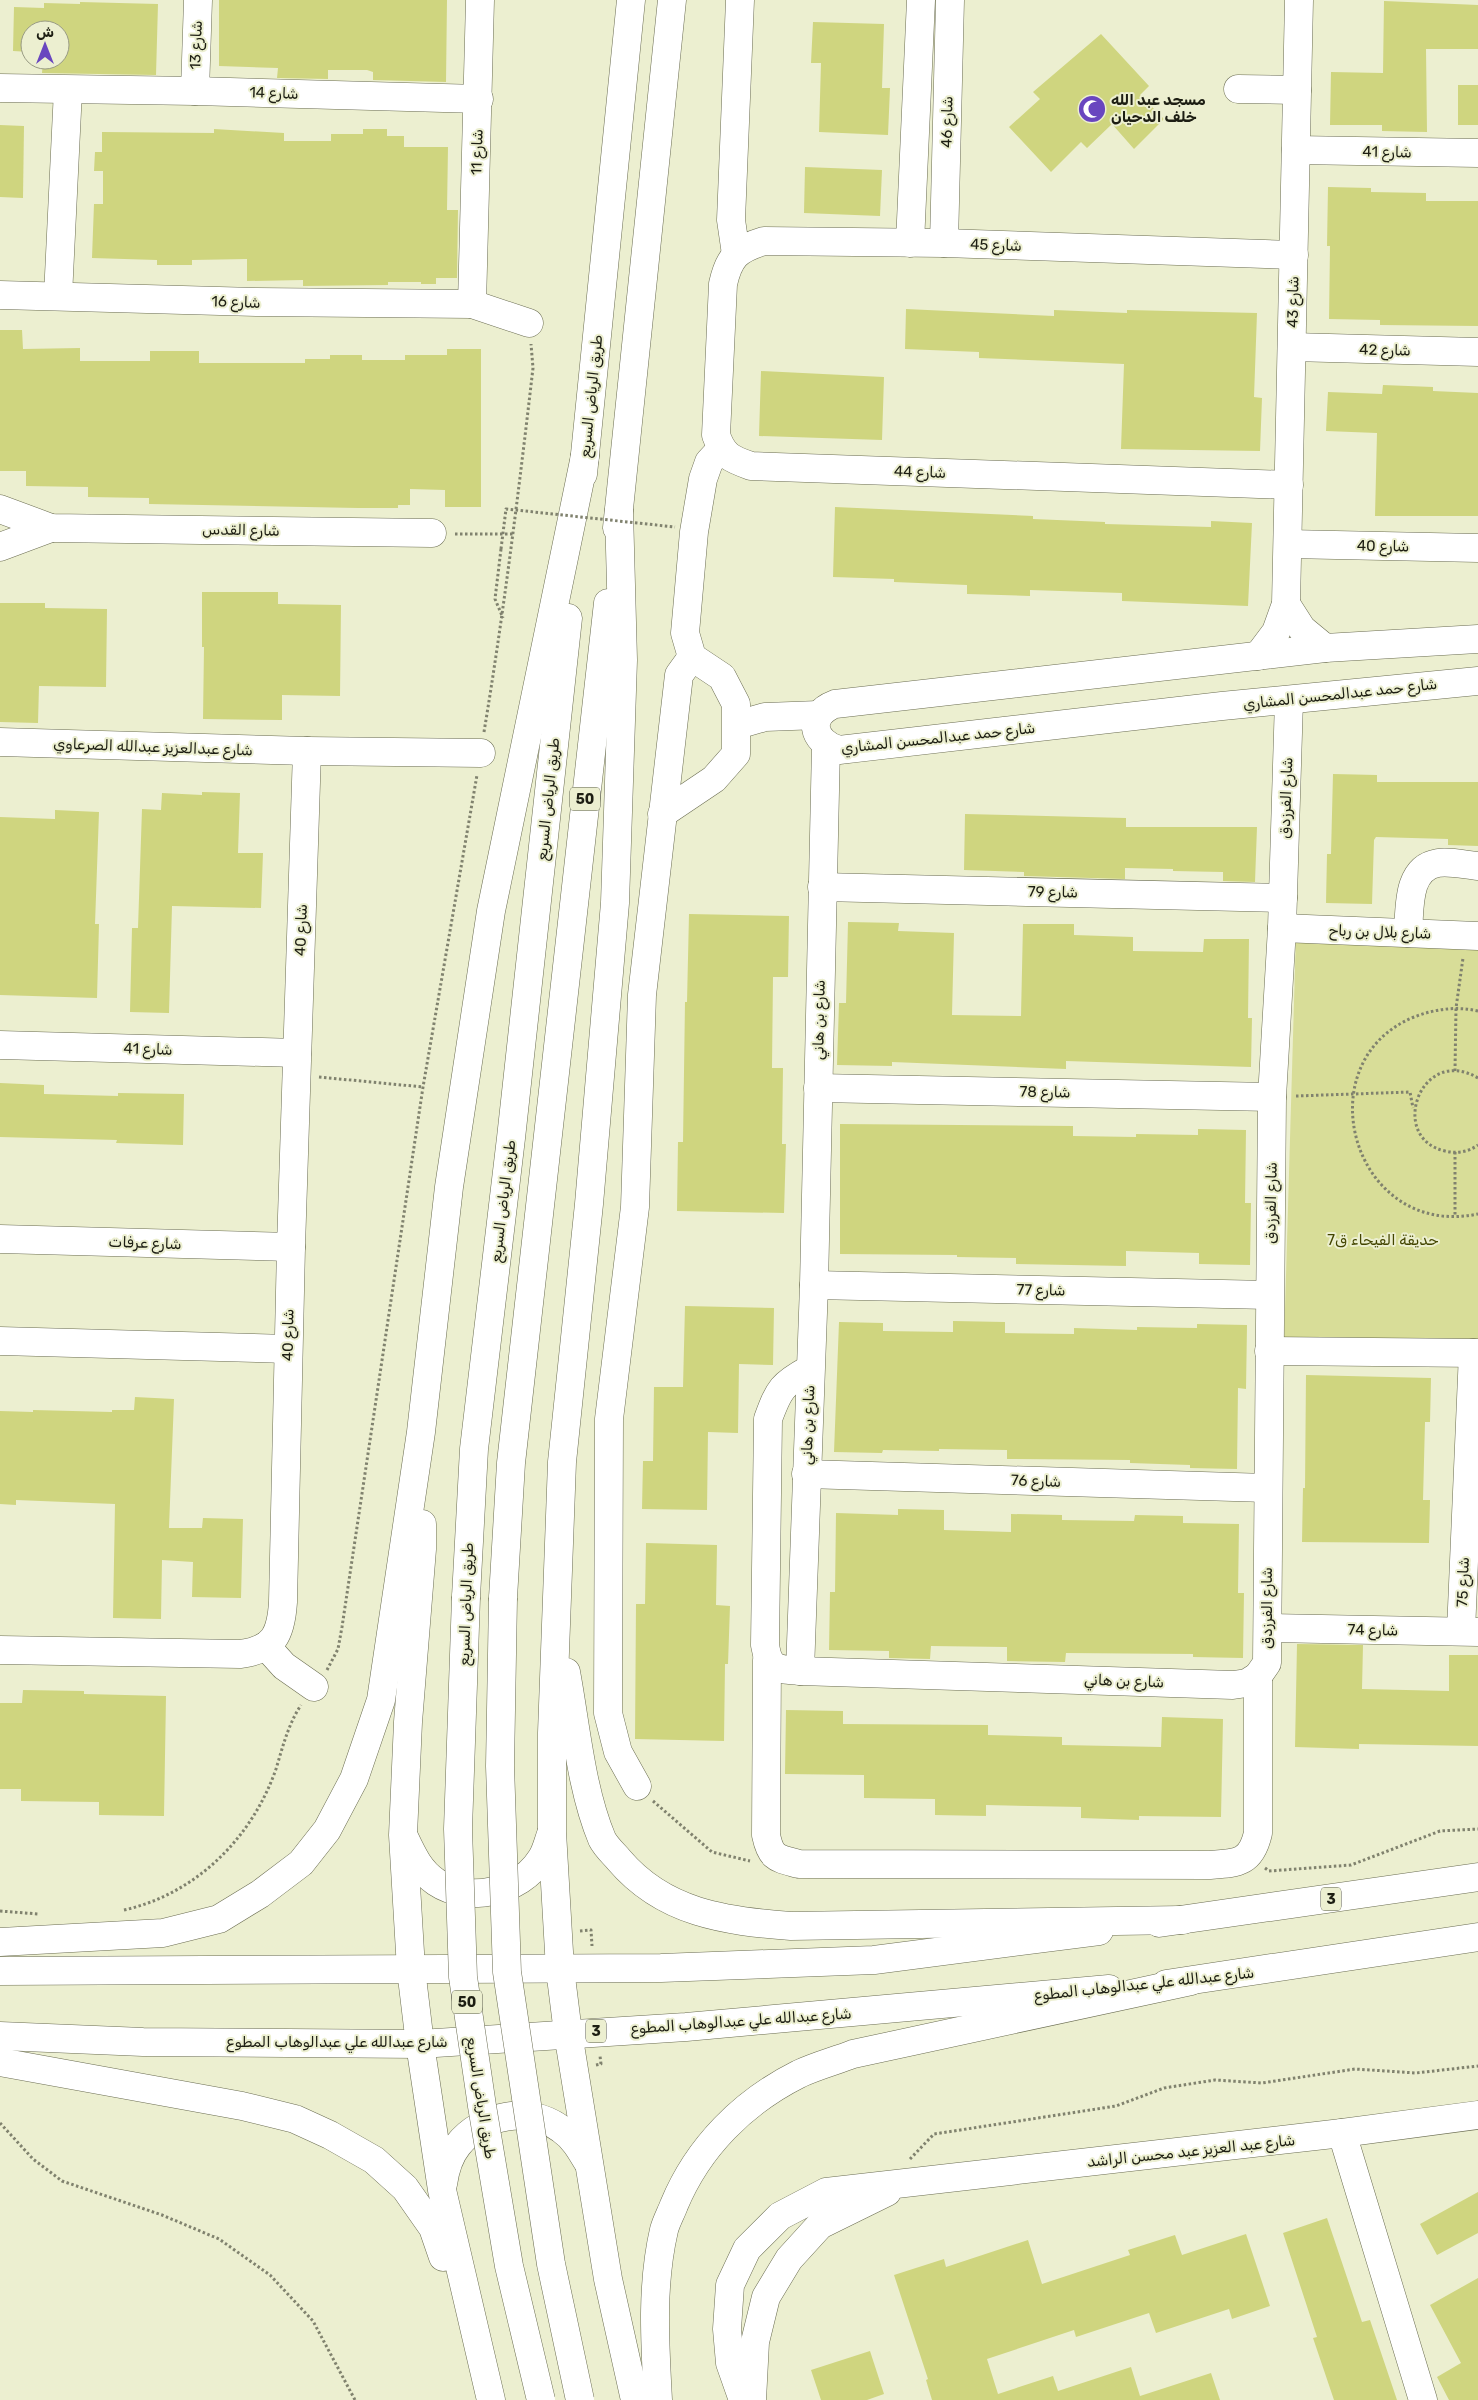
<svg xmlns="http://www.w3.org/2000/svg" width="1478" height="2400" font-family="Rubik,Vazirmatn,sans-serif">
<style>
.green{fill:#d8dd98}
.building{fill:#cfd57f}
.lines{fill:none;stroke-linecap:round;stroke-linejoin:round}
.minor-casing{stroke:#6b6d52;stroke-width:29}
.major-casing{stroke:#6b6d52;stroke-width:29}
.highway-casing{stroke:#6b6d52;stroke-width:29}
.path{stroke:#80826e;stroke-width:3;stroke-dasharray:2.5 2.5;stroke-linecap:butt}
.minor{stroke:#fff;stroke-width:28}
.major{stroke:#fff;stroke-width:28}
.highway{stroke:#fff;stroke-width:28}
.highway-bridge-casing{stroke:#6b6d52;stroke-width:29;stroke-linecap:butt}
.path-bridge{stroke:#80826e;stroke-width:3;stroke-dasharray:2.5 2.5;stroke-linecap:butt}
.highway-bridge{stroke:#fff;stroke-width:28}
.labels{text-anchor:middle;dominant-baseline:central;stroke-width:4;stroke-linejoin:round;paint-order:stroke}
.shield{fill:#ecefd0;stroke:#5b5d4c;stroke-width:1}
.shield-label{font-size:14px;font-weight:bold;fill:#1d1e13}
.street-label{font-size:15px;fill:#1d1e13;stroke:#ecefd0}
.poi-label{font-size:15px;font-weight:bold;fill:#1d1e13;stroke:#ecefd0;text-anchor:start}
.park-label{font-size:15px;fill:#434500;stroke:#ecefd0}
</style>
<rect width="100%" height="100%" fill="#ecefd0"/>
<path class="green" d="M1296,934l182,12v398h-194z"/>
<g class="building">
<path d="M219,0h228l-1,82 -73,-2v-8l-6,-2h-39v9l-51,-1 1,-10 -59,-2z"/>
<path d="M1384,1l94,4v44h-52l1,83 -45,-1v-6h-52l1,-53 52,1z"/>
<path d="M80,2l78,2 -2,71 -114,-2 1,-13h17v-30h-30v22l-17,-1 1,-44 30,1v-5l36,1z"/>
<path d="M813,22l71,2 -2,64h8l-2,47 -69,-3 2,-69h-10z"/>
<path d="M1101,34l48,52 -9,9 24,24 -30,30 -22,-25 -25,24 -6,-6 -30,30 -42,-45 31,-28 -7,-7z"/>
<rect x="1458" y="85" width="20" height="40"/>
<path d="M0,125l24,1 -1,72 -23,-1z"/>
<path d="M214,129l70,4v8h47v-7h32v-5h24v7h17v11h44l-1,63h11l-1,68h-21v6h-15v-2h-33v3l-85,1v-6l-56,1v-22l-55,1v5h-35v-5l-65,-2 2,-54h9v-33h-9l1,-19h7v-20l112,1z"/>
<path d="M805,167l77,3 -2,46 -76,-3z"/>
<path d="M1328,187l43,1v4l55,1v8h52v125l-98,-1v-5l-51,-1 1,-73h-3z"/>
<path d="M906,309l148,7v-6l73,3v-3l130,3 -3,84 8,1 -2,53 -139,-2 3,-85 -145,-6v-6l-74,-3z"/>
<path d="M0,330h22l1,19 57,-1v13h70v-10h49v12h106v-4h25v-4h32v5h43v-5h42v-6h34v158h-36v-17l-35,-1v16h-12v3h-40l-209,-4v-6l-61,-1v-10l-62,-1v-15h-26z"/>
<path d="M761,371l123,6 -2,63 -123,-4z"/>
<path d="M1383,385l50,2v4l45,2v123h-103l2,-83 -51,-2 2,-39 54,2z"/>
<path d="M835,507l198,9v3l72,3v2l106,3v-6l41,2 -4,83 -126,-5v-8l-92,-3v6l-63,-2v-9l-73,-3v-3l-61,-2z"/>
<path d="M202,592h76v12l63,1 -1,91 -58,-1v25l-79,-1 1,-72h-2z"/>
<path d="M0,603h45v5l62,1 -1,78 -67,-1 -1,37 -38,-1z"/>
<path d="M1333,774l44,1v7h101v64l-30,-1v-6l-72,-2 -2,3 -2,64 -46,-1 1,-49h4z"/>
<path d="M202,792l38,1 -2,60h25l-2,55 -89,-2 -3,107 -39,-1 2,-84h6l4,-119 19,1 1,-17 40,2z"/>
<path d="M55,810l44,2 -4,112h4l-2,74 -97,-3v-178l55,2z"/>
<path d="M965,814l161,4v9h131l-2,55 -32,-1v-9l-50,-1v-2l-48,-1v11l-101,-3v-4l-60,-2z"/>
<path d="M689,914l100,2 -1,61h-15l-1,91h11l-1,76h4l-2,69 -107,-2 1,-69h5l2,-140h2z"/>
<path d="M848,922l51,1 -1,8 56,2 -2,82 69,1 2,-92h51v11l59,2v14l70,1 1,-13h45l-1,79h4l-1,49 -185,-6v8l-174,-7v4l-55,-1 2,-62h7z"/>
<path d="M0,1083l44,2v9l74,2v-3l66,1 -1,51 -67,-2 1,-3 -117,-3z"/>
<path d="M840,1124l233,2v10l63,1v-3l62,1v-6l48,1 -1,73h6l-1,62 -51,-1v-11l-73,-2v15l-110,-2v-6l-59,-1v-2l-117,-1z"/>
<path d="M685,1306l89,2 -1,57 -34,-1 -1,69 -30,-1 -1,78 -65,-1 1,-48h10l1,-74h29z"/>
<path d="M953,1321l52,1v11l69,1v-6l63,2v-3l60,1v-4l50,1 -1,64 -8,-1 -1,81 -47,-1v-3l-60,-2v-3l-123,-1v-9l-68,-1v2l-56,-1 -1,3 -48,-1 5,-130 44,1v8l70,1z"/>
<path d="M1306,1375l125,3 -1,44h-5l-2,78h7l-1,43 -127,-1 1,-54h2z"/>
<path d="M135,1397l39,2 -5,129h33l1,-10 40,1 -2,79 -49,-1 1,-35 -31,-2 -1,59 -48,-1 2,-114 -99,-4v5l-16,-1v-93l33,1v-2l79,2v-2h22z"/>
<path d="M898,1509l46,1v20l67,2v-18l51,1v5l72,1 1,-6 48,1v7l56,1 -1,69h6l-1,65 -50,-1v-3l-127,-1 -1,9 -58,-1v-14l-76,-1 -1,13 -41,-1v-7l-60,-1 1,-58h5l1,-79 62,2z"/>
<path d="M646,1543l71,2 -1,60 14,1 -2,58h-3l-1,77 -89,-2 1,-135h9z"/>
<path d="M1297,1644l66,1 -1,44 87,2v-36h29v91l-119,-2v5l-64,-2z"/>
<path d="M23,1690l61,1v3l82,2 -2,120 -65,-1v-13l-78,-1v-12h-21v-86h22z"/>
<path d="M786,1710l57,1v13l145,1v10l74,2v8l99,2 1,-30 61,2 -2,98 -82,-1v4l-58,-2v-11l-95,-2v11l-51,-1v-16l-71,-1v-23l-79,-1z"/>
<path d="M1478,2192v41l-41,22 -17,-31z"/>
<path d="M1327,2218l35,104 8,-2 27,80h-63l-21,-62 4,-1 -34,-104z"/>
<path d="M1246,2234l24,72 -38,13 -3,-10 -73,24 -7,-20 -73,24 -2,-7 -87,29 11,35 55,-18 5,15 73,-24 9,29 71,-23 9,27h-288l-6,-20 2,-1 -34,-104 50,-16 2,8 82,-27 14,44 88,-29 -2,-5 47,-15 7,20z"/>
<path d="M1478,2278v122h-29l-12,-23 24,-14 -31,-58z"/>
<path d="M870,2351l14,43 -17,6h-46l-10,-30z"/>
</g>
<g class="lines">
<defs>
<g id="minor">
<path d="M0,88l195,3 284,8"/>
<path d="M1238,89l59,1"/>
<path d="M195,91l3,-91"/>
<path d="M1296,150l182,3"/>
<path d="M910,243l11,-243"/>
<path d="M944,243l6,-243"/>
<path d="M736,254l-5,-34 9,-220"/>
<path d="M0,295l257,7 215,2 57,19"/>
<path d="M58,296l10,-206"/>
<path d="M472,304l8,-304"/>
<path d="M1292,347l186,5"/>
<path d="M1289,485l-538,-19c-20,-7 -28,-10 -35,-31l7,-151c6,-27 14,-35 41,-43l180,2 350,12"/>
<path d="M0,509l51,19 381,5"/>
<path d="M1288,544l190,4"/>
<path d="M0,547l51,-19"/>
<path d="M1286,604l16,25 23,19"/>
<path d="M1478,639l-153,9 -490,56c-29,11 -23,38 4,46l383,-44 256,-25"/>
<path d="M1258,656l18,-24 10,-28 13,-604"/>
<path d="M737,725l28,-8 54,-2"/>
<path d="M0,742l307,9 174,2"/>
<path d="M662,814l52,-35 22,-25v-50l-14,-27 -30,-20 -7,-24 9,-101 9,-53 6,-17 12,-13"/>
<path d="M822,887l461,11"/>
<path d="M1282,928l196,8"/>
<path d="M1408,933c2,-23 -2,-65 30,-70 12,-2 28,2 40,3"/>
<path d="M0,1045l297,8"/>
<path d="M818,1088l454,9"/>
<path d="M0,1239l291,8"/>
<path d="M814,1285l455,10"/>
<path d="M0,1341l288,8"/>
<path d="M1269,1351l209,2"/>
<path d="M810,1369c-28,15 -31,20 -42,50l-3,226c4,25 12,24 35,26l433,14 14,-2 11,-7 9,-13 5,-566 10,-169 7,-228"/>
<path d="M806,1474l461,14"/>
<path d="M1268,1628l210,4"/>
<path d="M1461,1631l12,-278"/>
<path d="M266,1646l18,20 30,21"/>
<path d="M0,1650l240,4c34,-4 41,-20 43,-52l8,-355 16,-496"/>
<path d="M767,1660l-1,175c5,24 11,23 33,29l409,1c29,-2 43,-1 50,-32v-157"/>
<path d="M800,1671l14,-386 12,-539"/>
<path d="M637,1786l-19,-34 -10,-39 1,-294 26,-212 7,-212 37,-320 13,-18"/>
<path d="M1342,2133l81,267"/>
<path d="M743,2400l-13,-37 -3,-34 3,-44 17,-36 33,-33 46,-24 516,-59 136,-18"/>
<path d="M752,2400l3,-58 11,-45 23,-38 31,-34 67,-33"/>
</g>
<g id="major">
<path d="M1159,1923l319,-46"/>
<path d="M0,1971l661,-3 213,-8 225,-29"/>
<path d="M1166,1984l312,-47"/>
<path d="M0,2036l143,6 277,2 266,-17 423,-38"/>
</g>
<g id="highway">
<path d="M583,474l48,-474"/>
<path d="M619,511l4,149 -8,243 -26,301 -27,258 -10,271v99l8,137 8,64 40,246 27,121"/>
<path d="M617,528l55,-528"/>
<path d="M422,1524v25l-14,173 -5,113 8,134 9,75 22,146 49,210"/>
<path d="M466,1597l8,-148 37,-311 57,-520"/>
<path d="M503,1598l8,-135 97,-860"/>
<path d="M566,1672c10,54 15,117 36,167 4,8 12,15 17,21 45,53 106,61 172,66l392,-6"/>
<path d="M405,1839c8,17 15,32 31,43 33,22 84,10 105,-23 5,-7 7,-17 10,-25"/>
<path d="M0,1942l163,-9 56,-14 41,-25 41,-31 26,-33 27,-51 27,-79 40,-268 28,-245 42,-276 94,-455"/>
<path d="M0,2062l242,44 53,13 35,16 44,25 31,28 28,40 10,29"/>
<path d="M443,2184c2,-14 6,-28 15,-39 24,-30 70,-40 103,-16 12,8 19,20 26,32"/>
<path d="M658,2400c-3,-57 -7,-114 6,-170 2,-8 7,-17 10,-25 24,-58 69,-103 125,-131 17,-8 36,-13 54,-20l338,-73"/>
</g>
</defs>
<use href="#minor" class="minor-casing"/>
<use href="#major" class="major-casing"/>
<use href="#highway" class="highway-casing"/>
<g class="path">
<path d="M455,534h59"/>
<path d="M501,549l-6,50 8,19"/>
<path d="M484,732c20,-121 35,-243 49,-364l-2,-24"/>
<path d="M1478,1011c-22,-5 -43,-2 -64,6 -111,45 -61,223 64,197"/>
<path d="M1455,1071l1,-63 7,-50"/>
<path d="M319,1077l104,10"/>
<path d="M1478,1078c-57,-34 -91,60 -33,73 12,3 23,1 33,-6"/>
<path d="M1296,1096l114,-4 3,16"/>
<path d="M1455,1152v64"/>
<path d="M327,1670l11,-21 4,-22 81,-540 54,-312"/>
<path d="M653,1801l59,51 38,9"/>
<path d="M1265,1868l4,3 82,-6 89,-34 38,-2"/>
<path d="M124,1910c72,-16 128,-72 152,-141 7,-23 12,-44 25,-64"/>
<path d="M0,1911l38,3"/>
<path d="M580,1931l11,-1 1,16"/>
<path d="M596,2065l5,-1 -1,-8"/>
<path d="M0,2123l33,36 29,22 100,34 57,24 51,36 43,46 42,79"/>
<path d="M910,2159l24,-25 182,-28 48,-18 51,-8 47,3 93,-14 61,4 62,-7"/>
</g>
<use href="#minor" class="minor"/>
<use href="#major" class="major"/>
<use href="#highway" class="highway"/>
<defs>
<g id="highway-bridge">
<path d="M466,1597l-8,232 5,148 19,129 27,160 32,134"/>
<path d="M503,1598l-3,168 7,206 44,292 29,136"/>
</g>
</defs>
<use href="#highway-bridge" class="highway-bridge-casing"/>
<path class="path-bridge" d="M501,549l5,-40 169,18"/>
<use href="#highway-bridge" class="highway-bridge"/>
</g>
<defs>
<symbol id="mosque-disc" viewBox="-11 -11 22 22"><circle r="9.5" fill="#6946bf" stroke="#ecefd0"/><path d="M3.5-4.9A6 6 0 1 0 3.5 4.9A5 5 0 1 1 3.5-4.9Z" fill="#fff"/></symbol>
</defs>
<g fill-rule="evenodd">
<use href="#mosque-disc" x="1076" y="93" width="32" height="32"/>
</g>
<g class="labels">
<g class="shield">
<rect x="570" y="787.5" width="30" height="23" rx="4"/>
<rect x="1321" y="1887.5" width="20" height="23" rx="4"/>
<rect x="452" y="1990.5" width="30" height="23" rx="4"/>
<rect x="586" y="2019.5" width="20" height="23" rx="4"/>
</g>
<g class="shield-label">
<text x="585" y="799">50</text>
<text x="1331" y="1899">3</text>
<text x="467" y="2002">50</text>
<text x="596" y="2031">3</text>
</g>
<g class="street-label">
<text transform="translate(196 45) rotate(-88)">شارع 13</text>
<text transform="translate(274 93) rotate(2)">شارع 14</text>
<text transform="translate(947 122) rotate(-89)">شارع 46</text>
<text transform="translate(477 152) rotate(-88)">شارع 11</text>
<text transform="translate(1387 152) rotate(1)">شارع 41</text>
<text transform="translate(996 245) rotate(2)">شارع 45</text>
<text transform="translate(236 302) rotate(2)">شارع 16</text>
<text transform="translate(1293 302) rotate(-89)">شارع 43</text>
<text transform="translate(1385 350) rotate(1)">شارع 42</text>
<text transform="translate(591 396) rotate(-84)">طريق الرياض السريع</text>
<text transform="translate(920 472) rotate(2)">شارع 44</text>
<text transform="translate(241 530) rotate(1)">شارع القدس</text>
<text transform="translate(1383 546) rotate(1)">شارع 40</text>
<text transform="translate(1340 694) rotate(-6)">شارع حمد عبدالمحسن المشاري</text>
<text transform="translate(938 738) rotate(-6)">شارع حمد عبدالمحسن المشاري</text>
<text transform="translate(153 747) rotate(2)">شارع عبدالعزيز عبدالله الصرعاوي</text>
<text transform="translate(1286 798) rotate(-88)">شارع الفرزدق</text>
<text transform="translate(548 799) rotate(-84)">طريق الرياض السريع</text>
<text transform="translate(1053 892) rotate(1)">شارع 79</text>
<text transform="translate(301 930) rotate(-88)">شارع 40</text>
<text transform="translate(1380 932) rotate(2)">شارع بلال بن رباح</text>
<text transform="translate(819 1020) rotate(-89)">شارع بن هاني</text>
<text transform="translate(148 1049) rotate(2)">شارع 41</text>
<text transform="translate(1045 1092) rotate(1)">شارع 78</text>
<text transform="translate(503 1201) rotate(-83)">طريق الرياض السريع</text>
<text transform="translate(1271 1203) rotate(-89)">شارع الفرزدق</text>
<text transform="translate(145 1243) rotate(2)">شارع عرفات</text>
<text transform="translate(1041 1290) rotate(1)">شارع 77</text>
<text transform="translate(288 1335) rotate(-89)">شارع 40</text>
<text transform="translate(808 1425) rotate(-88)">شارع بن هاني</text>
<text transform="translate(1036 1481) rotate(2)">شارع 76</text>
<text transform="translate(1463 1582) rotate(-88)">شارع 75</text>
<text transform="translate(466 1604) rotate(-88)">طريق الرياض السريع</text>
<text transform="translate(1267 1608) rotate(-90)">شارع الفرزدق</text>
<text transform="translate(1373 1630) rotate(1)">شارع 74</text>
<text transform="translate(1124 1681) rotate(2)">شارع بن هاني</text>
<text transform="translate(1144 1984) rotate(-6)">شارع عبدالله علي عبدالوهاب المطوع</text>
<text transform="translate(741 2021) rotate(-4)">شارع عبدالله علي عبدالوهاب المطوع</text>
<text x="337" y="2042">شارع عبدالله علي عبدالوهاب المطوع</text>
<text transform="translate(481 2098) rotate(81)">طريق الرياض السريع</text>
<text transform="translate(1191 2151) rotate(-6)">شارع عبد العزيز عبد محسن الراشد</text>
</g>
<g class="poi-label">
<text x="1111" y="100">مسجد عبد الله<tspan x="1111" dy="17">خلف الدحيان</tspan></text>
</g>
<g class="park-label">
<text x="1383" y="1240">حديقة الفيحاء ق7</text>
</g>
</g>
<g transform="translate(45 45)"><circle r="24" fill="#ecefd0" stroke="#999b84"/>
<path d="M0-4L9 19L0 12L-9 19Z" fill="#6946bf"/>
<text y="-8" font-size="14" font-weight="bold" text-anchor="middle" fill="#1d1e13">ش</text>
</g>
</svg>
